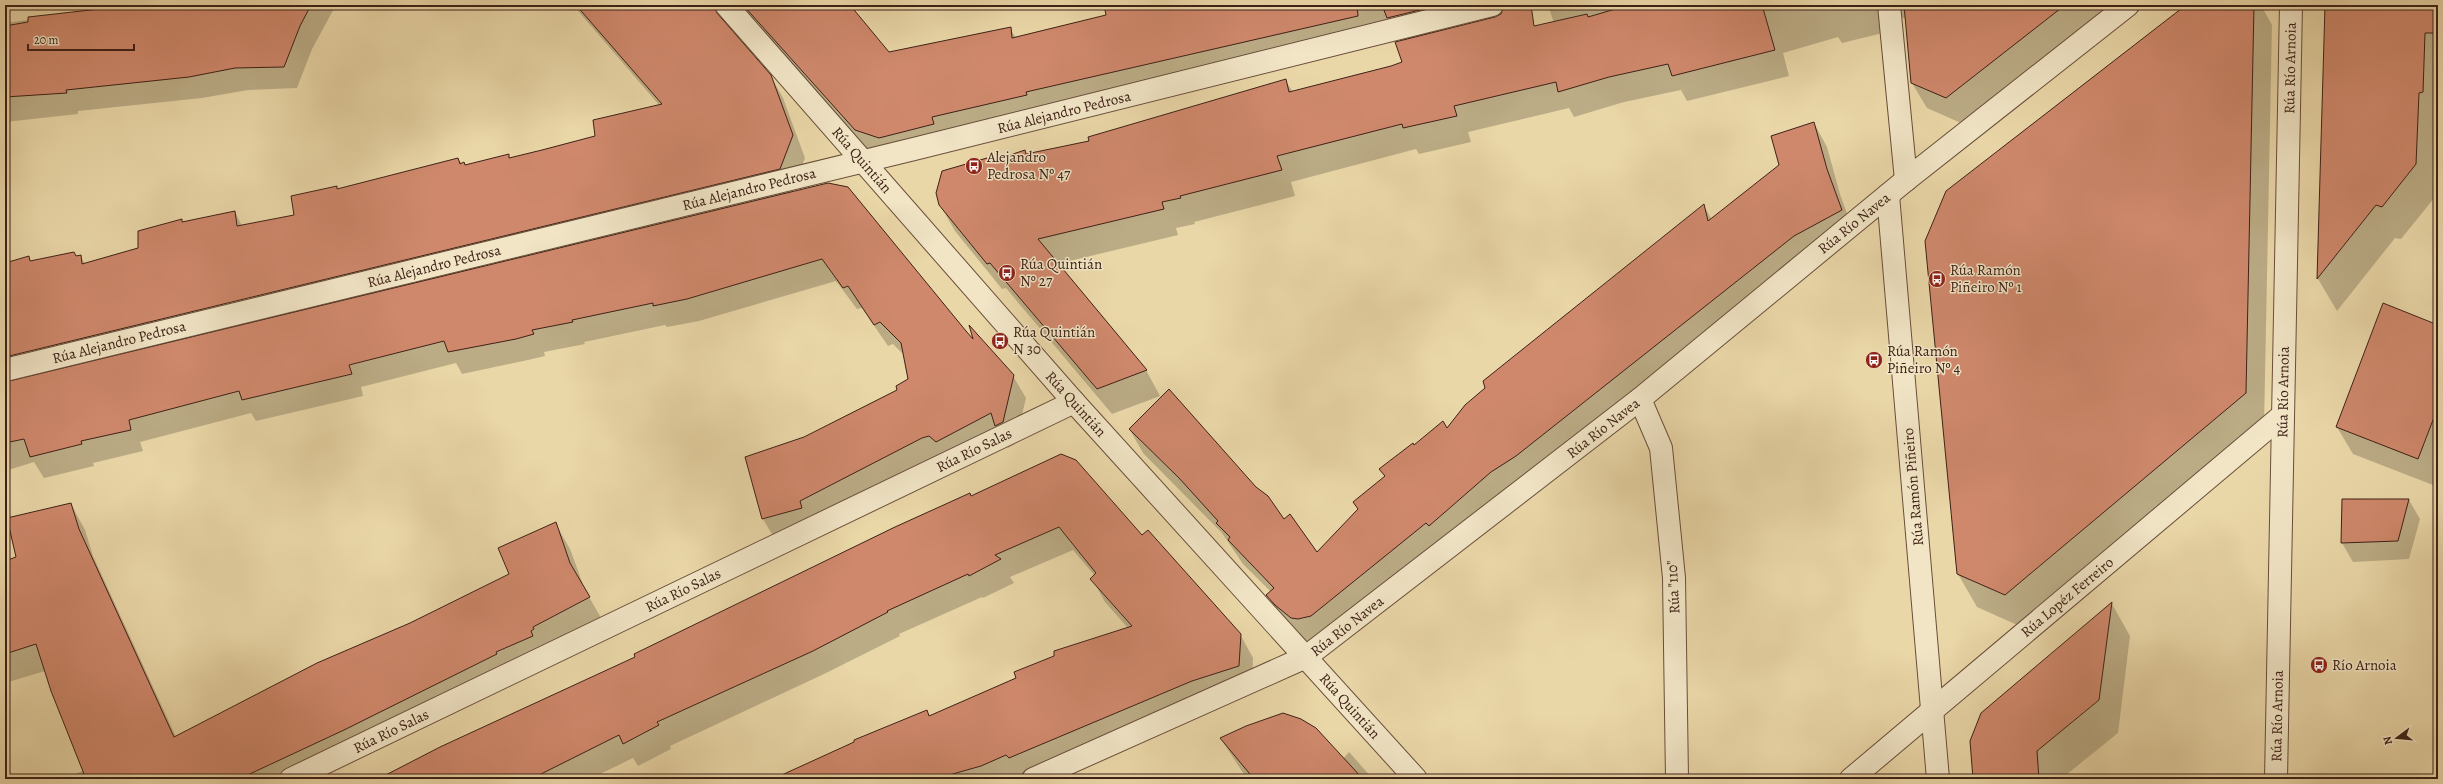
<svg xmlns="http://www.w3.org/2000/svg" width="2443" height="784" font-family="Alegreya,serif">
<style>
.shadow{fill:#0003}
.building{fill:#cf886c;stroke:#3e2116}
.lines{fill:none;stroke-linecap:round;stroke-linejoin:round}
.street-casing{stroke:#694e3a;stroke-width:24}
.street{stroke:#f1e5c6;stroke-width:22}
.labels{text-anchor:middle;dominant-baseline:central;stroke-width:3;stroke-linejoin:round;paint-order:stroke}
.street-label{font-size:15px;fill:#3e2116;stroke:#f1e5c6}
.poi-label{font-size:15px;fill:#3e2116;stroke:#f1e5c6;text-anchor:start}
</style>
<rect width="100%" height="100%" fill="#ead7a8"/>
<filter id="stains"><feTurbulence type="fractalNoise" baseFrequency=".005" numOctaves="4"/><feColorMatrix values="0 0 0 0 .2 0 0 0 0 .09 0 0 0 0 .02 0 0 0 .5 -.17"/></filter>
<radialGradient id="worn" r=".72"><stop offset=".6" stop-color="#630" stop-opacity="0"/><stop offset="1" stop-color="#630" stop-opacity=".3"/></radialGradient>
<g class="shadow">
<path d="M142,5h194l-24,44 -15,39 -49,2 -46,8 -124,13v3l-73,8v-99z"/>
<path d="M573,5h255l61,48 121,-25 6,10 91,-23 -2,-10h336l6,23 -8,2 12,21 103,-28 -6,-18h564l-151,118 -34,-15 -15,-25 -5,-64 -5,-1 -6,3 -5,10 -49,12 -4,-6 -55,16 6,23 -102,25 -6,-11 -57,12 -50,15 -5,-9 -101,24 3,10 -52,12 -3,-5 -125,33 4,14 -101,26 1,2 -19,4 2,7 -121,29 89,106 14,26 -48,18 -106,-126 -4,1 -47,-58 -15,-26 49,-42 102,-22 194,-61 8,12 110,-29 -2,-21 -6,-12 -526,122 -133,-138 -10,10 44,51 13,23 22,60 -13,35 173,139 48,44 13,22 -11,46 -7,4 -7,-12 -225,105 -13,-22 -17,-61 59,-20 94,-47 10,-11 -5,-25 -11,-11 -5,2 -26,-38 -5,1 -21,-28 -137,40 -32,6 -2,-2 -81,17 1,2 -41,8 1,4 -17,4 -66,14 -6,-11 -95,24 2,9 -107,25 -5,-8 -111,29 3,9 -50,12 1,3 -50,12 -10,-16 -29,9v-106l9,16h3l-12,-20v-97l24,-6 2,4 50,-5 4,7 54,-16 42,-28 2,3 52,-11 7,14 53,-10 41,-29 2,3 120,-31 7,7 43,-11 2,4 87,-22 62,-32z"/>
<path d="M2188,5h73l11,20 -8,402 -240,201 -47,-21 -19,-33z"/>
<path d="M2326,5h112v120l-3,72 -34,42 -6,-1 -58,73 -19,-32z"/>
<path d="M1814,123l13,24 13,47 14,39 -543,409 -6,-1 -24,-22 -13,-23 3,-4 -28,-28 -21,-31 -79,-80 -13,-23 154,91 32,32 43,-43 -5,-8 31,-25 -4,-8 33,-23 33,-16 257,-224 8,14 68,-55z"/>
<path d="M2438,326v147l-5,12 -80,-31 -16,-27z"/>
<path d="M971,497l171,40 98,97 13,24 -1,31 -225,90h-252l152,-68 3,5 198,-88 -23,-26 -13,-23 3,-3 -22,-26 -63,27 4,6 -31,15 -1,-1 -83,37 1,2 -74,37 -156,73 1,3 -33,17 -5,-8 -43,21h-208z"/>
<path d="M2409,500l11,19 -11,40 -56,3 -11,-19z"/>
<path d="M71,504l14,26 8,26 83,181 334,-163 45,-51 15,26 15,41 19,33 -297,156h-242l19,-9 -39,-99 -40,12v-121l12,-4z"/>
<path d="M2112,604l18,32 -12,97 -57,46h-87z"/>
<path d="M1221,739l122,20 6,-7 24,27h-126z"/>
</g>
<g class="building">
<path d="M135,5h176l-11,21 -16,41 -49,1 -46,9 -123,13 1,3 -62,4v-71l23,-4v-5z"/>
<path d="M576,5h138l3,8 54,62 22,60 -13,34 -775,188v-94l24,-7 1,5 44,-9 2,4 5,-1 1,9 56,-16v-17l44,-12v3l53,-11 2,15 57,-11 -3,-19 46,-10v3l121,-31 2,6 4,-2 1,3 44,-11v4l33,-8 53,-14 -2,-16 69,-16z"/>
<path d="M743,5h107l39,47 122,-25 1,11 94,-23 -2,-10h253l1,11 -332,76 1,3 -95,22 2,7 -55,14 -24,-8z"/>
<path d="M1382,5h58l-53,13z"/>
<path d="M1504,5h27l3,21 53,-12 1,3 41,-12h133l13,45 -103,26 -4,-12 -59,13 -51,15 -2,-10 -102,24 3,10 -54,12 -1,-4 -125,32 5,14 -102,26 1,2 -19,4 2,7 -126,30 109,131 -50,19 -107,-126 -3,1 -48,-59 -3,-12 6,-22 45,-13 2,4 36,-12 1,4 63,-13 -1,-4 198,-58 3,13 102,-26 11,-4 -7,-20 100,-25 6,-3z"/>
<path d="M1904,5h161l-119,93 -35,-15z"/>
<path d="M2186,5h68l-8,388 -241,202 -48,-21 -32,-333 21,-50z"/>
<path d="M2325,5h113v28h-13l-2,59 -4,1 -3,71 -34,43 -6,-2 -59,74z"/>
<path d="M1814,122l13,47 15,41 -48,26 -278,220 -25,16 -62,54 -3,-3 -115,93 -13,3 -7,-1 -16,-13 -9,-10 8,-7 -46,-48 2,-3 -14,-14 2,-2 -39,-43 -50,-49 40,-40 87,98 12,9 16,23 6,-5 27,38 41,-43 -5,-7 32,-26 -6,-7 34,-26 1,2 29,-24 4,7 18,-23 20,-17 -2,-7 221,-177 4,17 71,-56 -8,-29z"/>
<path d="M828,183l20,4 118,144 7,8 -4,-14 45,50 -11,47 -8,4 -4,-13 -55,29 -7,-6 -7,2 -122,63 2,7 -40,11 -17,-62 59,-20 93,-47 -1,-4 12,-7 -7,-36 -21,-21 -6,3 -26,-39 -5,2 -21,-29 -135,40 -34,7v-3l-81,17 1,2 -41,8 2,4 -18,5 -68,13 -4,-11 -95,24 3,9 -110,26 -3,-9 -110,29 2,10 -50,11 1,3 -52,13 -6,-18 -19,4v-61z"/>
<path d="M2383,303l55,22v82l-20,52 -82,-32z"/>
<path d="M1061,454l15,6 66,75 6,-5 93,104 -2,32 -47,15 -183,77 -3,-3 -25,11 -46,13h-162l81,-37v-2l73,-30 2,6 87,-38 -2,-6 40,-16v-5l78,-25 -42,-47 6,-6 -37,-46 -64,28 6,4 -32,17 -1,-2 -81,37 1,1 -75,39 -156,71 2,3 -36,19 -4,-9 -88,44h-153l62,-32 195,-90 -1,-3 261,-127 75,-34 1,3z"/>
<path d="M2342,499h67l-11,42 -57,2z"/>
<path d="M71,503l8,26 95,208 143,-74 93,-40 99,-49 -11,-26 58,-26 14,41 20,34 -57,30 1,2 -3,2 2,5 -37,16 1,2 -153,76 -105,49h-153l-35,-88 -15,-47 -31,10v-93l11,-4 -9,-39z"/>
<path d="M2112,602l-13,98 -62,51 2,28h-66l-3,-38 11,-28z"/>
<path d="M1283,713l18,6 15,9 47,51h-109l-34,-41 26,-12z"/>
</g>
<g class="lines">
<defs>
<g id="street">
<path d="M726,5l348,397 342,377"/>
<path d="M1889,5l17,175"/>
<path d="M1888,195l50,584"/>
<path d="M5,370l909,-221 578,-144"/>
<path d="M1640,399l21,49 13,130 3,201"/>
<path d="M291,779l783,-377"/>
<path d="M1033,779l273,-122 334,-258 266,-219 222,-175"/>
<path d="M1851,779l432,-364"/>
<path d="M2276,779l15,-774"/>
</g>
</defs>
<use href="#street" class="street-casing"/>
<use href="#street" class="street"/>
</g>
<defs>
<symbol id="bus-disc" viewBox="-11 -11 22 22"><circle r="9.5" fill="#8f2418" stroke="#f1e5c6"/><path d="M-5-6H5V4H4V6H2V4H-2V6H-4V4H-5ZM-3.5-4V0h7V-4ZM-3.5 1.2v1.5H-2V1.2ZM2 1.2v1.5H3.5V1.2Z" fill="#fff"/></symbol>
</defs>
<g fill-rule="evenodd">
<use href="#bus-disc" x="964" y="156" width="20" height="20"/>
<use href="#bus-disc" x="997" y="263" width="20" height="20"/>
<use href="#bus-disc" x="1927" y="269" width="20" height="20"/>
<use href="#bus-disc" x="990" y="331" width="20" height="20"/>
<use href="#bus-disc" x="1864" y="350" width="20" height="20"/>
<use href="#bus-disc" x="2309" y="655" width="20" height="20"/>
</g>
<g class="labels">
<g class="street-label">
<text transform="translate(2290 68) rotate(-89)">Rúa Río Arnoia</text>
<text transform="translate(1064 112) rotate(-14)">Rúa Alejandro Pedrosa</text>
<text transform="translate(862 160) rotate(49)">Rúa Quintián</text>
<text transform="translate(749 189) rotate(-14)">Rúa Alejandro Pedrosa</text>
<text transform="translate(1854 223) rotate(-39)">Rúa Río Navea</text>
<text transform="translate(434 266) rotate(-14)">Rúa Alejandro Pedrosa</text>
<text transform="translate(119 342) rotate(-14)">Rúa Alejandro Pedrosa</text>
<text transform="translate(2283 392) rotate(-89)">Rúa Río Arnoia</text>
<text transform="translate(1076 404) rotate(48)">Rúa Quintián</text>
<text transform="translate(1603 428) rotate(-38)">Rúa Río Navea</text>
<text transform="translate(974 450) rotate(-26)">Rúa Río Salas</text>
<text transform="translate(1913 487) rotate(-95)">Rúa Ramón Piñeiro</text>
<text transform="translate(1673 587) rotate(-93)">Rúa "110"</text>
<text transform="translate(683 590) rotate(-26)">Rúa Río Salas</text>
<text transform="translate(2067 597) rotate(-40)">Rúa Lopéz Ferreiro</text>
<text transform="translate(1347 626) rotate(-38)">Rúa Río Navea</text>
<text transform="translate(1350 706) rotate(48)">Rúa Quintián</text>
<text transform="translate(2277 716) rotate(-89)">Rúa Río Arnoia</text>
<text transform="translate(391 731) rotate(-26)">Rúa Río Salas</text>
</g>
<g class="poi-label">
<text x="987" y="157">Alejandro<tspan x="987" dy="17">Pedrosa Nº 47</tspan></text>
<text x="1020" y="264">Rúa Quintián<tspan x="1020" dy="17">Nº 27</tspan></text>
<text x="1950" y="270">Rúa Ramón<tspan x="1950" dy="17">Piñeiro Nº 1</tspan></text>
<text x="1013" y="332">Rúa Quintián<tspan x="1013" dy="17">N 30</tspan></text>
<text x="1887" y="351">Rúa Ramón<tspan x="1887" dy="17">Piñeiro Nº 4</tspan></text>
<text x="2332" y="665">Río Arnoia</text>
</g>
</g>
<rect width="2443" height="784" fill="none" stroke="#ead7a8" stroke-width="20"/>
<rect x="6" y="6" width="2431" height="772" fill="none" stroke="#3e2116" stroke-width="2"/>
<rect x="10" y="10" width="2423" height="764" fill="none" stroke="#3e2116"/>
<g transform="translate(2397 738) rotate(254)" stroke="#f1e5c6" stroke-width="3" paint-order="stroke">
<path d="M0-3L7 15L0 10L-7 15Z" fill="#3e2116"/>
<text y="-6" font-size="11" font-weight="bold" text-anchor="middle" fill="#3e2116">N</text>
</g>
<path d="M28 44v6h106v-6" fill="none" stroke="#3e2116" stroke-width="2"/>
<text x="34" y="44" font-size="12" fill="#3e2116" stroke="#f1e5c6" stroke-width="3" paint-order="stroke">20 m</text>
<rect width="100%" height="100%" filter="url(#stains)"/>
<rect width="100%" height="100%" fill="url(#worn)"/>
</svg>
